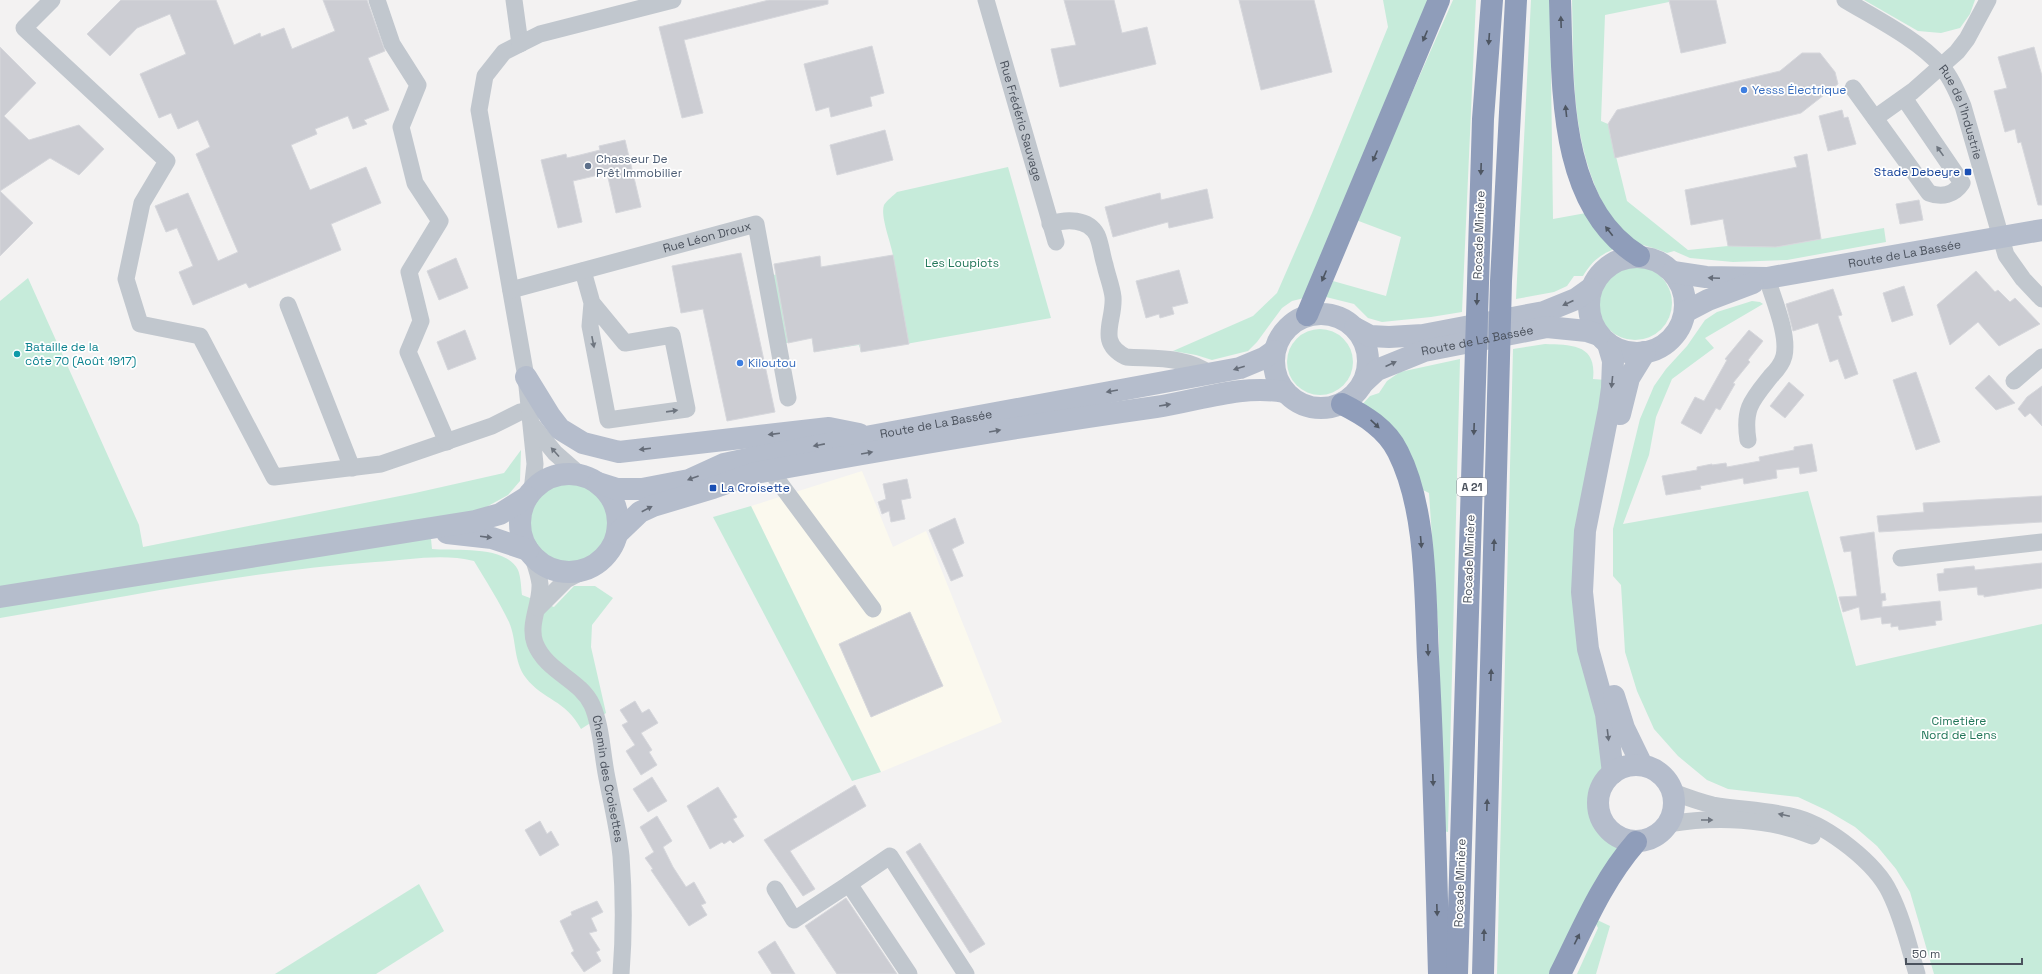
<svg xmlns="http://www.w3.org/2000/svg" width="2042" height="974" font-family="'Space Grotesk',sans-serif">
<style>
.commercial{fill:#fbf9ee}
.green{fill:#c6ebda}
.building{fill:#cccdd3;stroke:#d6d7dc}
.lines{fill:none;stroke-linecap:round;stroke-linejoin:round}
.minor{stroke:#c1c7ce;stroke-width:17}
.major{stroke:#b5bdcc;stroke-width:22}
.highway{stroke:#8f9dba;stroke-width:22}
.oneway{fill:#4e5662}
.oneway2{fill:#6e757f}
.oneway3{fill:#666d79}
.shop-dot{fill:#3f7fe0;stroke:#fff;stroke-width:1.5}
.service-dot{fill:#5c6f8a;stroke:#fff;stroke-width:1.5}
.transit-dot{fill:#1a4fb4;stroke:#fff;stroke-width:1.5}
.culture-dot{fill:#0f9aa8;stroke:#fff;stroke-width:1.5}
.labels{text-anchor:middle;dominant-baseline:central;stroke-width:3.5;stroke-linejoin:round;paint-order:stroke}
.shield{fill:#fff;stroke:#81868e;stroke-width:1}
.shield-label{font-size:11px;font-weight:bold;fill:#4b525d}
.shop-label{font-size:12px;fill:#366cbe;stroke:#fff;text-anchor:start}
.street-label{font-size:12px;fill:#4b525d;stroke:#fff}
.service-label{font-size:12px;fill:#4e5e75;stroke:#fff;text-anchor:start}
.transit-label{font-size:12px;fill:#164399;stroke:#fff;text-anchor:end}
.park-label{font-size:12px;fill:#23775a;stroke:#fff}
.culture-label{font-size:12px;fill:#0d838f;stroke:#fff;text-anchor:start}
</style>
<rect width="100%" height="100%" fill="#f3f2f2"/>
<path class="commercial" d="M862,471l31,76 33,-16 76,191 -121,50 -130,-266z"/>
<g class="green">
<path d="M1383,0h45l-124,298 -12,3 -10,7 -25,34 -9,9 -36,9 -16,-5 -23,-4 80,-35 24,-23 35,-80 76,-186z"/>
<path d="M1453,0h23l-14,312 -31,5 -49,5 -14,-4 -14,-14 -28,-7 7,-16 53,15 15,-59 -45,-17z"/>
<path d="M1531,0h19l3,219 33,-6 26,32v5c-14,6 -21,13 -29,26h-9l-7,10 -13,6 -38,7z"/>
<path d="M1572,0h97v2l-64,13 -4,106 7,3 19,77 61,49 40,-4 48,1 108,-19 2,14 -99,18 -54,2 -43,-4 -16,-7 -7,2c-15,-7 -32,-8 -45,-17 -6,-4 -11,-17 -14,-23 -38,-69 -34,-137 -36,-213z"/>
<path d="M1864,0h111l-5,14 -10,14 -19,5 -23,-2z"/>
<path d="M1008,167l43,151 -190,34 -2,-7 -45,7 -2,-14 -26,5 -13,-68 120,-20c-2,-12 -13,-39 -9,-50 3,-5 9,-9 13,-13z"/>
<circle cx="1635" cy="303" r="37"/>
<path d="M28,278l111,247 4,22 272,-54 89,-20 17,-23 -1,31 -12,14 -29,16 -50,7 3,31c23,2 74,-4 86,21 3,7 3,18 4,25l32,12 20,-21h21l18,12 -21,27 -1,22 15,66 -25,16c-15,-29 -38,-29 -55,-51 -13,-17 -9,-38 -17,-56 -10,-21 -23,-41 -35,-61 -32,-8 -66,-1 -99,1 -126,9 -251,35 -375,56v-317z"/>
<path d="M1752,301l8,1 3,2 -58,34 9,10 -42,31 -16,38 -7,38 -26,69 185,-33 48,175 186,-42v350h-108l-24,-82 -14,-23 -19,-23 -22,-19 -27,-16 -30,-14 -70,-8 -21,-9 -29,-24 -24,-27 -17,-38 -12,-39 -4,-67 -8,-9v-47l27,-110 14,-33 12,-17 21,-23 18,-26 12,-8z"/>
<circle cx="1320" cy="362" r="33"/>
<path d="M1545,344c27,1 52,0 48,35l13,1 -21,128 18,257c-4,8 -9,16 -12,25 -9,25 8,48 30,58 -33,37 -50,82 -71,126h-53l16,-625z"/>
<path d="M1460,359l-12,473 -6,-1 -4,-72 1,-118 -10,-148 -8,-4 -62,-81 11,-12 9,-3 8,-12 13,-9z"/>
<circle cx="569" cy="523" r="41"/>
<path d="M751,506l130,266 -29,9 -139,-264z"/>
<path d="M419,884l25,47 -68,43h-101z"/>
<path d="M1593,918l17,8 -14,48h-19l21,-46z"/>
</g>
<g class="building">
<path d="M121,0h95l18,45 26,-12 1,4 23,-9 8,21 43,-18 -12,-31h44l18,51 -17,7 21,52 -25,10 3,4 -14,5 -5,-13 -33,13 2,5 -26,11 19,45 56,-23 15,36 -50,21 10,26 -92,38 -3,-5 -53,22 -14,-33 14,-6 -16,-38 -11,4 -11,-26 33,-13 30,68 20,-9 -42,-98 14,-7 -12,-27 -20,9 -7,-16 -12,5 -19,-44 46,-20 -16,-40 -33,14 -27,28 -23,-22z"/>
<path d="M769,0h59v4l-144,36 19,73 -21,5 -23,-91z"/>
<path d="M1064,0h50l8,33 25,-6 9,37 -96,23 -9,-38 25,-4z"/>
<path d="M1239,0h75l18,72 -71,18z"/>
<path d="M1669,0h47l10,43 -45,10z"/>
<path d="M872,46l12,47 -14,4 2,9 -41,11 -2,-10 -13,4 -12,-47z"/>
<path d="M0,47l36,36 -32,33 25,24 50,-15 25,24 -25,26 -29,-17 -50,33 33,32 -33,33z"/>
<path d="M2034,47l8,29v129h-4l-17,-63 -3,1 -3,-14 -10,3 -11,-41 13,-3 -9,-31z"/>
<path d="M1802,53h18l15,19 3,12 -37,29 -186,45 -7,-34 9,-14 163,-39z"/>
<path d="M1842,110l2,8 4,-1 8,27 -28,7 -9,-35z"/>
<path d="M885,130l8,30 -56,15 -7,-30z"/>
<path d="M625,140l16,67 -25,6 -9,-40 -34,8 9,41 -24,6 -17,-68 25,-6 1,4 13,-3 20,-5 -1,-4z"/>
<path d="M1807,154l14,85 -45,8 -48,-1 -5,-27 -32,6 -6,-35 112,-23 -3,-10z"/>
<path d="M1207,189l6,29 -44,10 -1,-6 -55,15 -8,-30 55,-14 1,7z"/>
<path d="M1919,200l4,20 -23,4 -4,-20z"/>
<path d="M741,253l34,159 -48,9 -24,-112 -22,4 -9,-47z"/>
<path d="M893,255l16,89 -48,8 -1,-8 -46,8 -2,-14 -24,5 -14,-79 46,-8 1,11z"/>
<path d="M456,258l12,30 -29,12 -12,-29z"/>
<path d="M1179,270l9,33 -16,4 2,7 -14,4 -1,-4 -13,4 -10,-37z"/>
<path d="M1976,271l19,21 3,-2 12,12 5,-4 25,26 -41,22 -21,-24 -28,23 -13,-40z"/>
<path d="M1904,286l9,29 -21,7 -9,-29z"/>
<path d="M1833,289l9,26 -4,1 20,58 -13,5 -7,-20 -8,3 -12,-39 -25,8 -7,-27z"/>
<path d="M465,330l11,29 -28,11 -11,-28z"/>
<path d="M1749,330l14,11 -15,19 2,2 -17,21 2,1 -15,26 -4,-2 -15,26 -20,-11 14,-26 9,4 23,-41 -2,-1z"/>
<path d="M1916,372l24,70 -24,8 -23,-70z"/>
<path d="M1989,375l26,28 -19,7 -21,-22z"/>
<path d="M1789,382l15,13 -19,23 -15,-12z"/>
<path d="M2042,386v40l-12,-13 -5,4 -7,-8 9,-12z"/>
<path d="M1812,444l5,27 -17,3 -1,-7 -23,3 1,8 -33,6 -1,-6 -43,8 1,3 -35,6 -4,-19 35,-6v-3l15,-3v1l14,-2 1,4 33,-6 -1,-4 35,-7v-3z"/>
<path d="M907,479l4,19 -10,2 4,19 -14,3 -2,-11 -7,3 -4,-12 8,-3 -3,-15z"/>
<path d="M2042,496v26l-163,10 -2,-16 47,-4 -1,-9z"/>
<path d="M955,518l9,25 -12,6 11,27 -12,5 -22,-51z"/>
<path d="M1874,532l7,62 4,-1 1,7 -4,1v6l58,-6 2,19 -7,1 1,4 -37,5 -1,-4 -7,1v-4l-9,1 -1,-7 -20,3 -2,-13 -16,5 -4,-15 18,-1 -6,-45 -7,1 -4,-15z"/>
<path d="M2042,563v25l-58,9v-2h-6l-1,-8 -38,4 -2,-17 7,-1v-4l30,-3 1,4z"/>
<path d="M910,612l33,74 -72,31 -32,-73z"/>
<path d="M635,701l7,12 7,-4 9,14 -17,10 11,17 -3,2 8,13 -16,10 -15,-24 9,-6 -13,-20 6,-3 -8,-12z"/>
<path d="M652,777l15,24 -19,11 -15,-23z"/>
<path d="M855,785l11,21 -76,45 25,38 -12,7 -39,-56z"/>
<path d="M718,787l19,30 -4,2 11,17 -11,7 -3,-3 -6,4 -2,-2 -12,7 -23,-43z"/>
<path d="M657,816l15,25 -9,6 10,20 13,20 8,-5 12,21 -5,2 6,10 -18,11 -38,-56 2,-1 -8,-11 9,-6 -14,-25z"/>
<path d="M540,821l7,13 4,-3 8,14 -19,11 -15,-26z"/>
<path d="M920,843l65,101 -15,9 -64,-101z"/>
<path d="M846,898l51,76h-60l-32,-48z"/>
<path d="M597,901l6,11 -12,6 6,13 -8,2 11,17 -4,2 5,9 -17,11 -13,-19 3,-2 -14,-30 12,-6 -1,-3z"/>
<path d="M775,941l20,33h-23l-14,-22z"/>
</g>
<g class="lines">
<g class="minor">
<path d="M52,0l-28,28 143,133 -25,42 -16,76 14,45 60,12 74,141 107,-13 111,-38 28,-14 10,-2"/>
<path d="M377,0l15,44 26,41 -17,42 14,56 25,38 -31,51 12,49 -13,31 39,90"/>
<path d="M514,0l6,44 -16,8 -19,24 -6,34 47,267 9,87 -3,27"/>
<path id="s1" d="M986,0l70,242"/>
<path id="s2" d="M1845,0c30,18 74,40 96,66 10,11 16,26 22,40l43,149 17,24 19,20"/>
<path d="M520,44l20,-10 133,-34"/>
<path d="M1853,88l76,105c13,5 25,2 33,-10l-58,-85"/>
<path d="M1875,118l38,-27 44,-39 10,-13 21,-39"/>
<path d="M1050,224c16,-5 38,-6 47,11 4,9 5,21 8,30 2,10 7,22 8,32 2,24 -17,45 13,60 28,2 61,-1 84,17"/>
<path d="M583,271l9,32 -2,23 18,94 79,-11 -15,-74 -47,8 -33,-40"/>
<path id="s3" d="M511,290l245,-66 32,174"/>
<path d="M288,305l64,163"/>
<path d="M2014,381l28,-24"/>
<path d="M532,425l23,28 25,22"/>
<path d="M1748,440c-5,-32 4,-40 23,-64 6,-6 11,-12 13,-20 5,-22 -11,-57 -17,-78"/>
<path d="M770,470l103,139"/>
<path id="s4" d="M532,555c3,9 7,19 8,29 1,20 -12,40 -5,59 11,29 45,36 57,62 9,20 10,46 14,68 5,27 12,55 15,83 3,39 3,79 0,118"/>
<path d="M1901,558l141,-16"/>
<path d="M538,608l28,-28 17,-9"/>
<path d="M1673,792c13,5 26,10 40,13 28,5 57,5 85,13 31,9 78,45 92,75 13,26 19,54 27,81"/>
<path d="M1669,824c46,-8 100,-6 143,12"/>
<path d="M849,884l41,-28 76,118"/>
<path d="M775,889l19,31 55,-36 60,90"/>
</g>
<g class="major">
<circle cx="1637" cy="305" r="48"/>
<path id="s5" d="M1673,272l33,5 61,1 275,-48"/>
<path d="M1685,312l23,-12 45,-17"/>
<circle cx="1321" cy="361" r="47"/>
<path d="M1355,328l15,8 19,1 34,-2 121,-23 32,-13 14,-10"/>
<path d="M1608,344l5,17 -1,27 -3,21 -24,122 -3,61 6,57 18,65 7,59"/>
<path d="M526,377l24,39 10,13 23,14 36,9 210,-24 30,6"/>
<path id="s6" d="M1363,383l14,-13 47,-19 123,-24 40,4 12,4"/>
<path d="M1620,414l9,-36 16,-26"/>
<circle cx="569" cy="523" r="49"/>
<path id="s7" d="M598,483l19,6h25l47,-9 35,-16 28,-6 488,-90 24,-10 10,-7"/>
<path d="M447,533l45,5 36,12"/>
<path d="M617,534l23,-22 13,-6 60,-18 42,-15c133,-24 266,-47 401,-66 42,-6 85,-23 128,-15"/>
<path d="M0,597l475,-76 25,-7 27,-17"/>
<path d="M1614,696l10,32 18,37"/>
<circle cx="1636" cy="803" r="38"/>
</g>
<g class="highway">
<path d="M1560,0c3,84 -3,206 79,256"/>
<path d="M1307,315l132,-315"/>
<path d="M1342,404c22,11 45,25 56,48 29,57 27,142 30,205 6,106 8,211 11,317"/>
<path d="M1457,974l26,-855 9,-119"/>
<path d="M1483,974l18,-693 15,-281"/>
<path d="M1560,974c23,-46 42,-93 76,-132"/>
</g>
</g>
<defs><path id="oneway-solid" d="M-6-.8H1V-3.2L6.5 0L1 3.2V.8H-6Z"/></defs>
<g class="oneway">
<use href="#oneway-solid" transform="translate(1561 22) rotate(-92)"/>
<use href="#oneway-solid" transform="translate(1425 36) rotate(113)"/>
<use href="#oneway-solid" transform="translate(1489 39) rotate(94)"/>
<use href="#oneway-solid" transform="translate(1566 111) rotate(-96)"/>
<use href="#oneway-solid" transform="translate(1375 156) rotate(113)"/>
<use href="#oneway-solid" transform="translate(1481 169) rotate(92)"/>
<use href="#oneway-solid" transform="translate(1609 231) rotate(-128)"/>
<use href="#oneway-solid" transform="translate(1324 276) rotate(113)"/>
<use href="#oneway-solid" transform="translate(1477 299) rotate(92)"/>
<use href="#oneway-solid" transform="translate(1375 424) rotate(43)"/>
<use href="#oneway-solid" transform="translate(1474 429) rotate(92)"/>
<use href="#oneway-solid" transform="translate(1421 542) rotate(85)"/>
<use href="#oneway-solid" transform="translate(1494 545) rotate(-88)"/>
<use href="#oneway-solid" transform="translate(1428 650) rotate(87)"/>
<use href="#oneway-solid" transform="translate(1491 675) rotate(-88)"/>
<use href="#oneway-solid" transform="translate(1433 780) rotate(88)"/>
<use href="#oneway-solid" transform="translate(1487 805) rotate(-88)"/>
<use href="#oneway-solid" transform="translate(1437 910) rotate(88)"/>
<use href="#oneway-solid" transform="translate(1484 935) rotate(-89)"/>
<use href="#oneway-solid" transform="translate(1577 939) rotate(-64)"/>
</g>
<g class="oneway2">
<use href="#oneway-solid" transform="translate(1940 151) rotate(-125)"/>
<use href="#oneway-solid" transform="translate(593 342) rotate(79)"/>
<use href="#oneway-solid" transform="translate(672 411) rotate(-8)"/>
<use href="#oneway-solid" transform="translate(555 452) rotate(-132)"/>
<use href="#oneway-solid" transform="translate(1784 815) rotate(-168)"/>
<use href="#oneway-solid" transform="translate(1707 820)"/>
</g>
<g class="oneway3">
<use href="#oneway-solid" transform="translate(1714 278) rotate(-177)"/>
<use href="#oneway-solid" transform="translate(1568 303) rotate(156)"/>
<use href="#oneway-solid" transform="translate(1391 364) rotate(-24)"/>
<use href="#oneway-solid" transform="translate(1239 368) rotate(163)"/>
<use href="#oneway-solid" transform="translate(1612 382) rotate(96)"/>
<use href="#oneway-solid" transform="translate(1112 391) rotate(170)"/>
<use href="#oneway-solid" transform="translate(1165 405) rotate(-9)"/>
<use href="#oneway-solid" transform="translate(995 431) rotate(-10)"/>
<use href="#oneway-solid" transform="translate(774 434) rotate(173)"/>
<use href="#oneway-solid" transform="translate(819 445) rotate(169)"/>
<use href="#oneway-solid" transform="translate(645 449) rotate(173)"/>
<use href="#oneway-solid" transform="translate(867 453) rotate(-10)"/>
<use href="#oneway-solid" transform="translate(693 478) rotate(160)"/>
<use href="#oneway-solid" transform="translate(647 509) rotate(-28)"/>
<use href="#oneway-solid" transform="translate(486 537) rotate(7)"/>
<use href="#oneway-solid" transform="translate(1608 735) rotate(83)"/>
</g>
<g class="shop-dot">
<circle cx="1744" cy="90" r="4"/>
<circle cx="740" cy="363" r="4"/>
</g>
<circle class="service-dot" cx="588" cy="166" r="4"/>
<g class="transit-dot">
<rect x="1964" y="168" width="8" height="8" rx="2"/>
<rect x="709" y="484" width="8" height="8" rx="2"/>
</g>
<circle class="culture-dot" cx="17" cy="354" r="4"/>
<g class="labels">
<rect class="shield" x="1457" y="478" width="30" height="18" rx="3"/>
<g class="shield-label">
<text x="1472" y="487">A 21</text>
</g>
<g class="shop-label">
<text x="1752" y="90">Yesss Électrique</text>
<text x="748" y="363">Kiloutou</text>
</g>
<g class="street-label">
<text stroke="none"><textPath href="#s2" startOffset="168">Rue de l'Industrie</textPath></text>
<text stroke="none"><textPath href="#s1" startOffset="126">Rue Frédéric Sauvage</textPath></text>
<text transform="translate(1479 235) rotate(-88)">Rocade Minière</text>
<text stroke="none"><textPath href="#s3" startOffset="203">Rue Léon Droux</textPath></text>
<text stroke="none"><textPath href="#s5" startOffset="234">Route de La Bassée</textPath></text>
<text stroke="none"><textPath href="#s6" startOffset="124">Route de La Bassée</textPath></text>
<text stroke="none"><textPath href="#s7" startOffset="347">Route de La Bassée</textPath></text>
<text transform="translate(1469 559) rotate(-88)">Rocade Minière</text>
<text stroke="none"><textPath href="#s4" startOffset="251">Chemin des Croisettes</textPath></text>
<text transform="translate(1460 883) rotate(-88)">Rocade Minière</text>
</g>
<g class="service-label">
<text x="596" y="159">Chasseur De<tspan x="596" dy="14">Prêt Immobilier</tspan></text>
</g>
<g class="transit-label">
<text x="1960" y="172">Stade Debeyre</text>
<text x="721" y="488" text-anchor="start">La Croisette</text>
</g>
<g class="park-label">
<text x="962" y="263">Les Loupiots</text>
<text x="1959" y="721">Cimetière<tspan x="1959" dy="14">Nord de Lens</tspan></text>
</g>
<g class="culture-label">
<text x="25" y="347">Bataille de la<tspan x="25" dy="14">côte 70 (Août 1917)</tspan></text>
</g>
</g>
<path d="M1906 958v6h116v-6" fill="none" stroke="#4b525d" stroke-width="2"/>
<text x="1912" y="958" font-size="12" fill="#4b525d" stroke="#ffffff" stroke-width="3" paint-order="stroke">50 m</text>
</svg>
